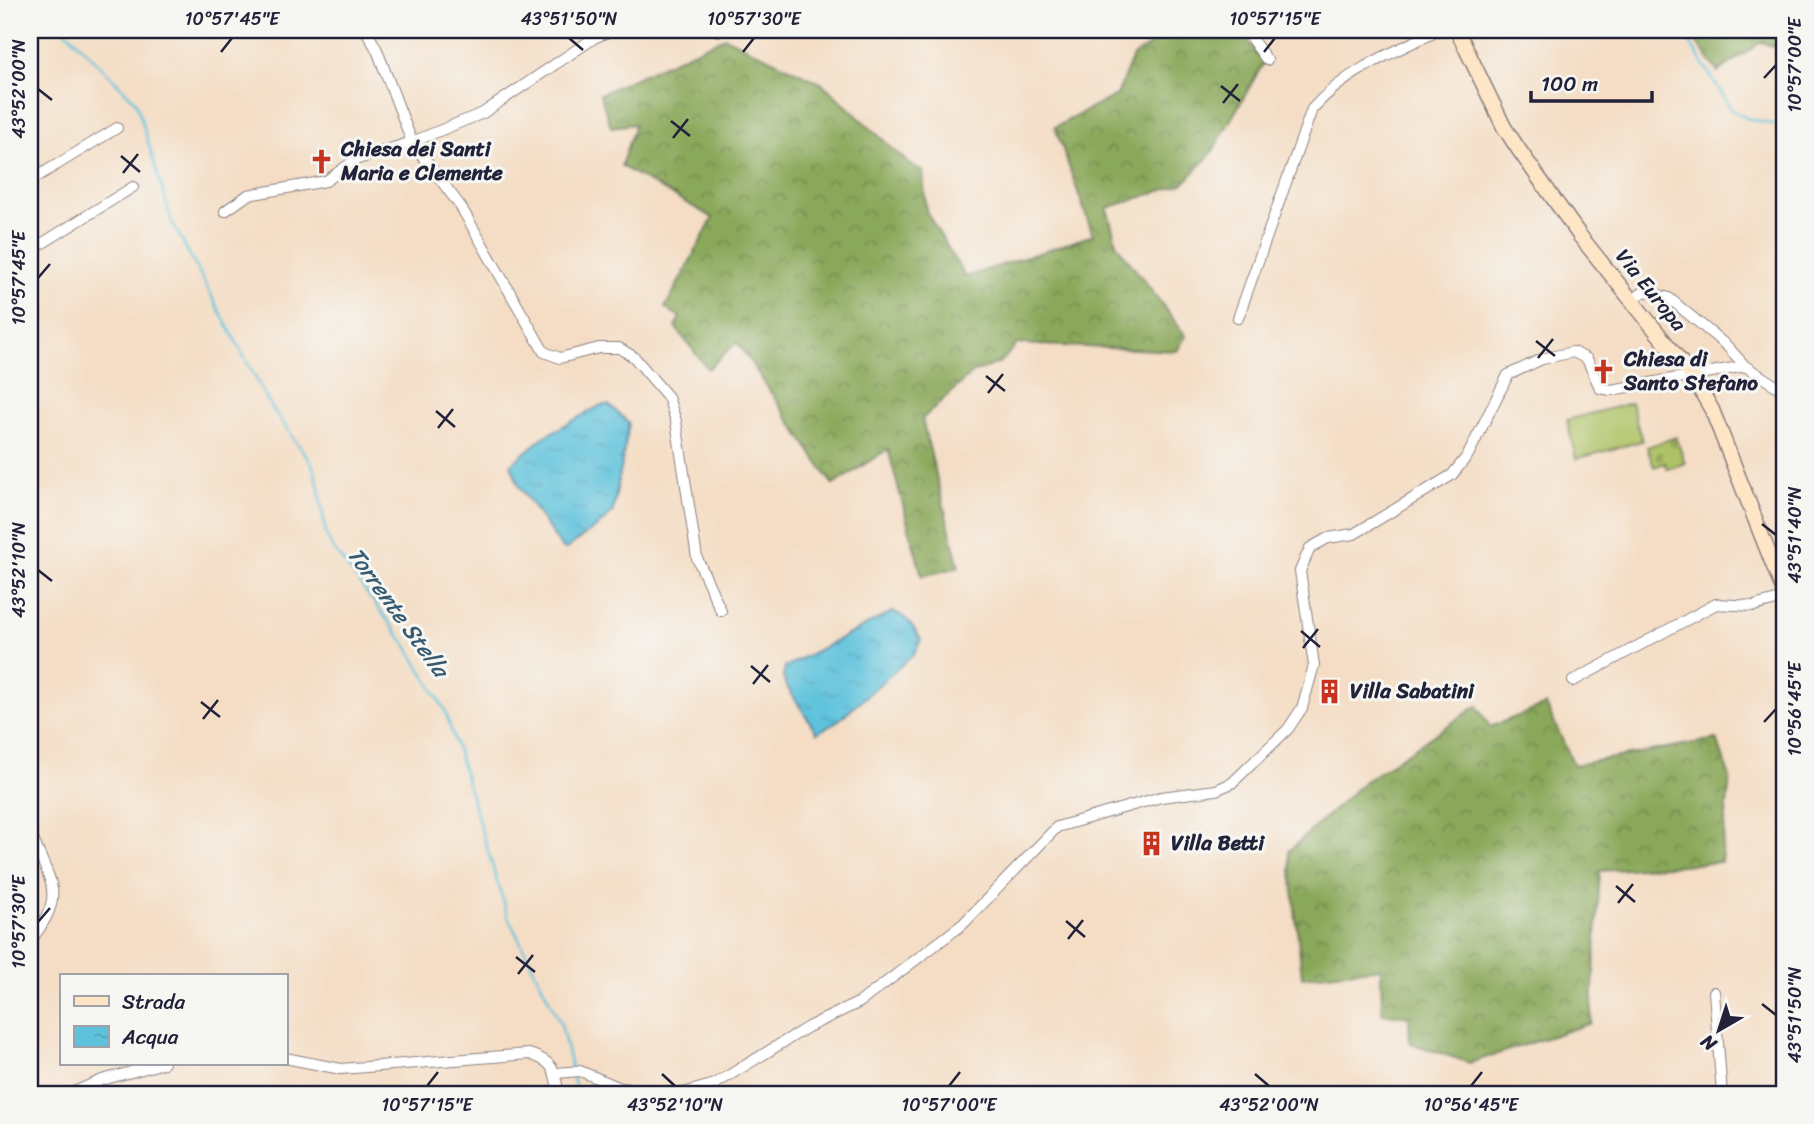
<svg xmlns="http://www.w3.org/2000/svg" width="1814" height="1124" font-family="Sriracha,sans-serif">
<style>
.green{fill:#aec265;stroke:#687250;stroke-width:2}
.forest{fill:url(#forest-crowns);stroke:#56654a;stroke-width:2}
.cemetery{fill:url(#cemetery-stones);stroke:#687250;stroke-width:2}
.water{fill:url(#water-ripples);stroke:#40728c;stroke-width:2}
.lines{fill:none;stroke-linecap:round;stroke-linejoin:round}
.stream{stroke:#5ec2dc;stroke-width:2.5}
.minor-casing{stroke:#8b8080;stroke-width:12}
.secondary-casing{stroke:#8b8080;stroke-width:17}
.minor{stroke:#fff;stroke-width:10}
.secondary{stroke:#fee5c5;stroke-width:14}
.ticks{fill:none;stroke:#22223b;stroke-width:2.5}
.labels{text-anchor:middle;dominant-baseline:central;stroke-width:6;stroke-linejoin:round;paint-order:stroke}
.poi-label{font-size:21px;font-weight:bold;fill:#22223b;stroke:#f6f6f2;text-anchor:start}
.street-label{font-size:21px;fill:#22223b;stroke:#f6f6f2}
.water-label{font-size:23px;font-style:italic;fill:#375a73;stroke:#f6f6f2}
.neatline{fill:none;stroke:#22223b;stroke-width:2.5}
.ticks-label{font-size:18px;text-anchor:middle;fill:#22223b}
</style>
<defs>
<pattern id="forest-crowns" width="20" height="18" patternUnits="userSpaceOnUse" patternTransform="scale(1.75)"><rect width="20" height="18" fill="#8aa85a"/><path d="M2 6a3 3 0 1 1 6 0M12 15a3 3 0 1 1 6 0" fill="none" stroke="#70884c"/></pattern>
<pattern id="cemetery-stones" width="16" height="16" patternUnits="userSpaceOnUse" patternTransform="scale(1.75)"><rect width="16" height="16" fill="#aec265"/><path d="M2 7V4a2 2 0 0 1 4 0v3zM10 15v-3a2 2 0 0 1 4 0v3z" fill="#95a659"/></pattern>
<pattern id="water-ripples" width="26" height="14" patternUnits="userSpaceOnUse" patternTransform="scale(1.75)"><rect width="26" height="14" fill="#5ec2dc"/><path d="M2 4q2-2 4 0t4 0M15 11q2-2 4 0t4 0" fill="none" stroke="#51a6be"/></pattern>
</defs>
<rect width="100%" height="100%" fill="#f6f6f2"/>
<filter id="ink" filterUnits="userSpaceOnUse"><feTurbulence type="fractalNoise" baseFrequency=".0143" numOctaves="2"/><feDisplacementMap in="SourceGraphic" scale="14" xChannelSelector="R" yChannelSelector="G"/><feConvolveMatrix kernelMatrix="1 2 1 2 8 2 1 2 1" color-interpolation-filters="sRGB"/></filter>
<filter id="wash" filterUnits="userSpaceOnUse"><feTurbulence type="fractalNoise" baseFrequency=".00686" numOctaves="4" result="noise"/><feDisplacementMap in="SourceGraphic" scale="28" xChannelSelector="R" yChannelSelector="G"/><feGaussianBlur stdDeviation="1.57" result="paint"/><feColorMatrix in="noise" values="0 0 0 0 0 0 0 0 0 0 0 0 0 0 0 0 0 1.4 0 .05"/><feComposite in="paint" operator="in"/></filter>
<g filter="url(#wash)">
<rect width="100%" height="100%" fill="#f4ddc4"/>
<path class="green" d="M1631,403l11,38 -66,18 -9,-39z"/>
<g class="forest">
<path d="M1175,30h64l25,32 -53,92 -28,30 -76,24 10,37 69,91 -9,15 -160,-7 -16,18 -29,11 -50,46 37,148 -37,9 -34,-127 -55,36 -96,-143 -29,27 -33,-42 5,-10 -15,-9 48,-90 -92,-52 14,-42 -24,3 -11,-33 125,-57 98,47 85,79 15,8 3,40 39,66 128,-42 -38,-108 62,-32 16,-39z"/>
<path d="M1687,30h97v20l-23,-8 -43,30z"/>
<path d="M1546,705l28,60 143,-26 13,39 -9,84 -121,9 -9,152 -121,40 -60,-20 -1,-26 -27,-4 -1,-45 -79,9 -13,-126 75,-69 113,-76 13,21z"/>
</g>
<path class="cemetery" d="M1676,437l9,26 -18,6 -2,-6 -11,4 -7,-20z"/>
<g class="water">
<path d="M601,405h8l20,18 -16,88 -9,10 -38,28 -4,-1 -43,-62 -8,-22 31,-26z"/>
<path d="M892,612c14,2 22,16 29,28l-7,14 -75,66 -22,13 -31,-48 -3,-8 2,-10z"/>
</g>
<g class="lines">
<g class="stream">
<path d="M65,30l71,72 36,120 98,183 42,59 6,19 8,51 6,13 75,99 38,64 63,207 53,107 16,70"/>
<path d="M1682,30l50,80 14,8 38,9"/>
</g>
</g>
</g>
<g filter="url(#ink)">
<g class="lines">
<defs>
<g id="minor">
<path d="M366,30l11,20 35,92 71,-29 111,-75 19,-8"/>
<path d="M716,30l2,1"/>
<path d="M1245,30l22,30"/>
<path d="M30,181l87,-53"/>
<path d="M225,211l23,-16 78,-14 29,-21 57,-18 49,65 83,145 16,6 39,-10h20l15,9 34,40 8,24 21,137 24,53"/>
<path d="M30,251l103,-64"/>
<path d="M1631,301l14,-10 24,7 58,48 18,20 39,25"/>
<path d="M1238,318l74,-209c35,-39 81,-57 128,-79"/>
<path d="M1573,681l143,-77 38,2 30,-8"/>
<path d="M30,832c19,50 39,61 0,109"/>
<path d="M1714,992l8,102"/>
<path d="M285,1058l56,11 188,-15c24,7 27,16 29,40"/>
<path d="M557,1073l23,-2 41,17 32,4 30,1 32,-9 93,-57 52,-25 103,-78 94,-97 104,-30 55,-7 16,-7 56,-54 14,-21 12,-43 -14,-94 10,-23 18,-10 26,-4 98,-59 16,-20 40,-80 34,-16 31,-7 14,7 13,29 11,2 134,-24"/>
<path d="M30,1089l3,5"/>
<path d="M69,1094l33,-14 62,-17"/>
</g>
<path id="secondary" d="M1457,30l47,97 15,23 61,86 113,141 19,33 72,182"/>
</defs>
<use href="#minor" class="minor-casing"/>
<use href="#secondary" class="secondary-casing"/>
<use href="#minor" class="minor"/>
<use href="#secondary" class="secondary"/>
</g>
</g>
<path class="ticks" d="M569,38l14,12M221,52l11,-14M743,52l11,-14M1264,52l11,-14M1764,78l12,-13M1221,86l19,15M38,89l14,11M1223,103l15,-19M671,121l19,15M673,138l15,-19M121,156l19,16M123,173l15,-19M38,278l12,-14M1536,341l19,15M1538,358l15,-19M986,376l19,15M988,393l15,-19M436,411l19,16M438,428l15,-19M1762,524l14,11M38,570l14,11M1301,631l19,16M1303,648l15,-19M751,666l19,16M753,684l15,-19M201,702l19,15M203,719l15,-19M1764,722l12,-13M1616,886l19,16M1618,903l15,-19M1066,921l19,16M38,922l12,-14M1068,939l15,-19M516,957l19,15M518,974l15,-19M1762,1004l14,11M662,1074l13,12M1255,1074l14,12M427,1086l11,-14M949,1086l11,-14M1471,1086l11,-14"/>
<defs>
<symbol id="church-bare" viewBox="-9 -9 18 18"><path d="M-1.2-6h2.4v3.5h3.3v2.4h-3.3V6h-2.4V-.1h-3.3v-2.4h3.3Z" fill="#c8321e" stroke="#f6f6f2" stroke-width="2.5" paint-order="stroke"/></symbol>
<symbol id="building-bare" viewBox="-9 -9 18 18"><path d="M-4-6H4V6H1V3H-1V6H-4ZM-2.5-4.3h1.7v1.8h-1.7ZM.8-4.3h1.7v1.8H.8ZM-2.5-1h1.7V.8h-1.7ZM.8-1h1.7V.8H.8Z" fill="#c8321e" stroke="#f6f6f2" stroke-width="2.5" paint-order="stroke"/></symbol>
</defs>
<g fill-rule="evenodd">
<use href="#church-bare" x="304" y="144" width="35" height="35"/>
<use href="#church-bare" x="1586" y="354" width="35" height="35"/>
<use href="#building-bare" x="1312" y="674" width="35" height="35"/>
<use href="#building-bare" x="1134" y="826" width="35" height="35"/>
</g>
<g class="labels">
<g class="poi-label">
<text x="341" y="149">Chiesa dei Santi<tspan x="341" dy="24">Maria e Clemente</tspan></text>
<text x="1624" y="359">Chiesa di<tspan x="1624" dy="24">Santo Stefano</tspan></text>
<text x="1350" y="691">Villa Sabatini</text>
<text x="1171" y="843">Villa Betti</text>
</g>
<g class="street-label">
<text transform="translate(1651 290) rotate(51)">Via Europa</text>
</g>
<g class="water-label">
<text transform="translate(398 612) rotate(54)">Torrente Stella</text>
</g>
</g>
<rect width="1814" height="1124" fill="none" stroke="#f6f6f2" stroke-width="77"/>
<rect x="60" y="974" width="228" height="91" fill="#f6f6f2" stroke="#a1a1a9" stroke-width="2"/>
<rect x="74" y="996" width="35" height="10" fill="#fee5c5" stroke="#a1a1a9" stroke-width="2"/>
<text x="122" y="1009" font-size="21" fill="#22223b">Strada</text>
<rect x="74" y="1026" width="35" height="21" fill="url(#water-ripples)" stroke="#a1a1a9" stroke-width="2"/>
<text x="122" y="1044" font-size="21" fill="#22223b">Acqua</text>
<g transform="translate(1719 1030) rotate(219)" stroke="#f6f6f2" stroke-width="5" paint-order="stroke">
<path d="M0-5L12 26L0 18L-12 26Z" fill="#22223b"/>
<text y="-10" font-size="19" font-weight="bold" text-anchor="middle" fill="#22223b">N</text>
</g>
<path d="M1531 91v10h121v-10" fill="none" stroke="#22223b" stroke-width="3.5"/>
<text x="1541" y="91" font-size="21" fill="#22223b" stroke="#f6f6f2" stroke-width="5" paint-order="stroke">100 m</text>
<rect x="38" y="38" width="1738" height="1048" class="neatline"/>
<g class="ticks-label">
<text x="232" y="25">10°57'45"E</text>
<text x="569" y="25">43°51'50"N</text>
<text x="754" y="25">10°57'30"E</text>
<text x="1275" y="25">10°57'15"E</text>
<text transform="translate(1795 65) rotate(-90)" y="6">10°57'00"E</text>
<text transform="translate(19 89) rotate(-90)" y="6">43°52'00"N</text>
<text transform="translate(19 278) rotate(-90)" y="6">10°57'45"E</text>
<text transform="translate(1795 535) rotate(-90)" y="6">43°51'40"N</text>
<text transform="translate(19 570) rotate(-90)" y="6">43°52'10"N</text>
<text transform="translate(1795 709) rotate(-90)" y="6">10°56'45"E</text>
<text transform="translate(19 922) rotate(-90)" y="6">10°57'30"E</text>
<text transform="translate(1795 1015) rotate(-90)" y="6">43°51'50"N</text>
<text x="427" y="1111">10°57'15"E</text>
<text x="675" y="1111">43°52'10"N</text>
<text x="949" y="1111">10°57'00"E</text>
<text x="1269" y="1111">43°52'00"N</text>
<text x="1471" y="1111">10°56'45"E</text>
</g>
</svg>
